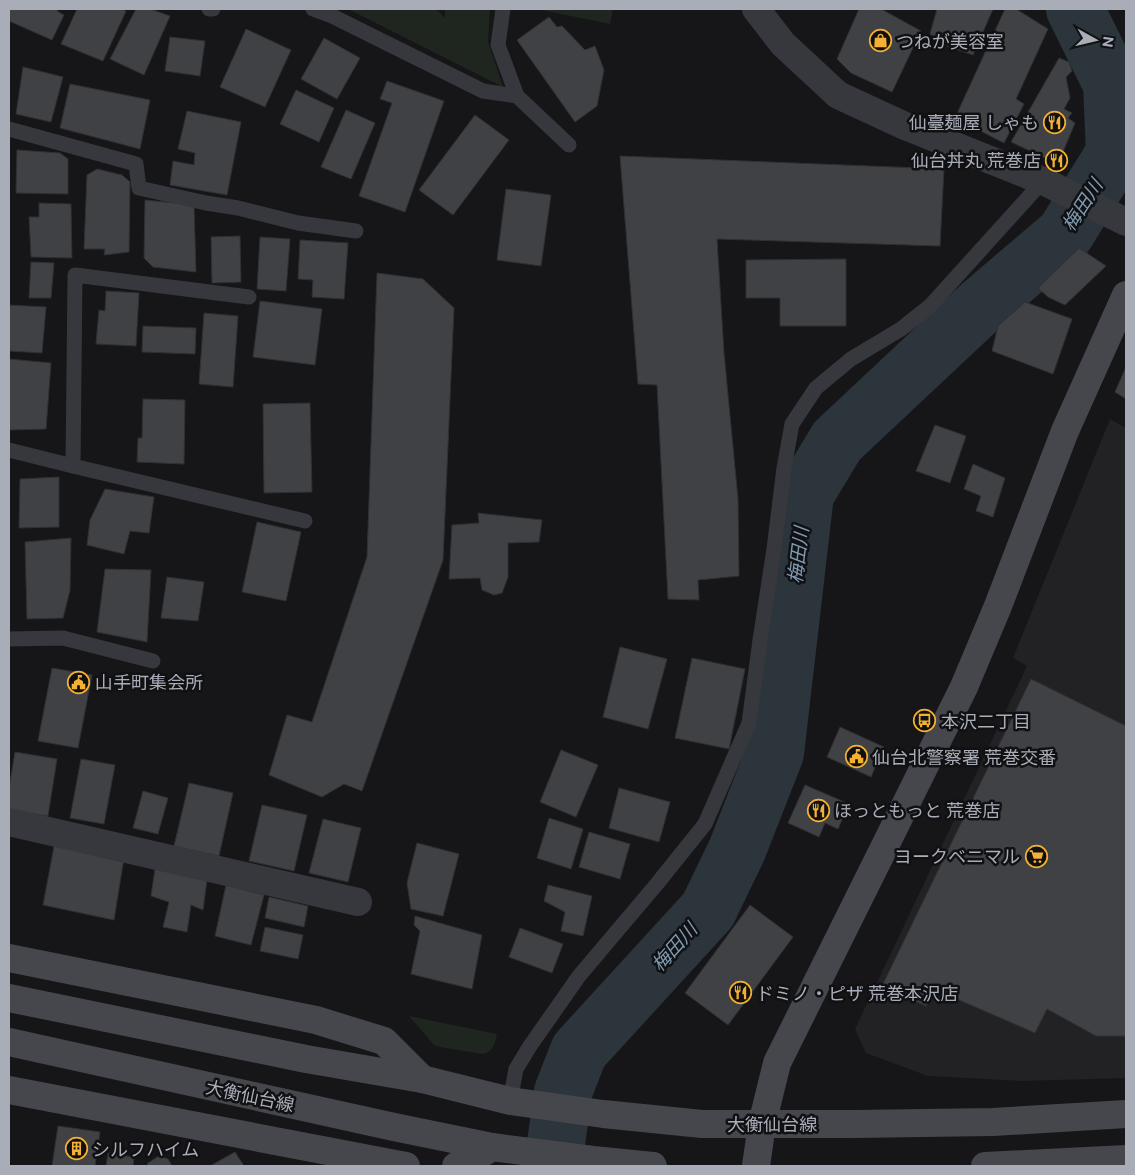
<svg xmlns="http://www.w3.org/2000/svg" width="1135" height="1175" font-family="'Public Sans','Noto Sans JP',sans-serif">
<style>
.built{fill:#222225}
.green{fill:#1e261f}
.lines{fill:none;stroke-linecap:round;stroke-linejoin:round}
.river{stroke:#2c353c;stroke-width:58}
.building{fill:#404145;stroke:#303034}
.lane{stroke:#37383d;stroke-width:15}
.street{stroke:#37383d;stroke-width:28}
.secondary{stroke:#45474d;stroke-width:28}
.labels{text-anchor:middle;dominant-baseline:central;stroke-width:5;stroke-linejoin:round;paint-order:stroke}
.poi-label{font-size:18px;fill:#a8adb8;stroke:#111113;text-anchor:start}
.street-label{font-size:18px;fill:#a8adb8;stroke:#111113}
.water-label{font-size:19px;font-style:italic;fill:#7f9bb3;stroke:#111113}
</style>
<rect width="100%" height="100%" fill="#161618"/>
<path class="built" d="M1110,419l16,9v650l-105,3 -93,-5 -62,-23 -11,-24 172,-363 -14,-8z"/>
<g class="green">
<path d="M348,9h88l9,9v-9h45l-2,33 15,45z"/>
<path d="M537,9h76l-3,15z"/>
<path d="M409,1016l88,18c-2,9 -3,18 -14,20l-43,-7 -6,-2z"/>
</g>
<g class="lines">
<path class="river" d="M553,1166l10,-74 16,-41 129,-141 29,-60 38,-97 30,-259 32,-53 146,-137 82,-70 50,-81 -3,-69 -37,-75"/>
</g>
<g class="building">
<path d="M9,9h49l-1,2 7,4 -12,25 -43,-19z"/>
<path d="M77,9h44l5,2 -23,50 -42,-17z"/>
<path d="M136,9h14l20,7 -26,59 -34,-16z"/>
<path d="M859,9h22l40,22 -29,61 -41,-19 -14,-14z"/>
<path d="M937,9h56l-20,46 -26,-9 -17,-12z"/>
<path d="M1005,9h11l32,20 -32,70 8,5 -20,39 -49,-25z"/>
<path d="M549,17l8,10 5,-1 23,24 10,-4 9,24 -7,36 -22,16 -58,-82z"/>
<path d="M246,29l45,21 -26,57 -45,-20z"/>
<path d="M170,37l35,4 -5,35 -35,-5z"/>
<path d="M324,38l36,20 -23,41 -36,-20z"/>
<path d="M1059,58l10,4 3,9 -6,6 4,21 -6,11 8,4 -4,5 7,5 -17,41 -47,-22z"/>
<path d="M23,67l40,10 -12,45 -35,-8z"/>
<path d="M387,81l57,20 -39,111 -46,-16 33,-93 -12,-4z"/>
<path d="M70,84l80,16 -10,49 -80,-21z"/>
<path d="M296,90l38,18 -15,34 -39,-18z"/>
<path d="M346,110l29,13 -24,56 -30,-12z"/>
<path d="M187,111l54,11 -14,73 -57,-10 3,-24 21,4 1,-12 -17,-4z"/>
<path d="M475,115l34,25 -56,75 -34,-25z"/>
<path d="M17,150l43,3 8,6v35l-52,-1z"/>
<path d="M620,156l324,13 -4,77 -223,-7 7,114 14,146 1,77 -41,4 1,20 -31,-1 -11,-214 -19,-1z"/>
<path d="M97,169l25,6 8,7 -1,70 -25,3 1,-6h-21l3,-74z"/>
<path d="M506,189l45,6 -10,71 -44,-6z"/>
<path d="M145,200l49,5 2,67 -43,-5 -9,-9z"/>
<path d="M39,203l32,1 1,54 -41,-1 -2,-40h10z"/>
<path d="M240,236l1,46 -29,1 -1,-46z"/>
<path d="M260,237l30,2 -4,52 -29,-2z"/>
<path d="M300,240l48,3 -4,56 -32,-2 1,-17 -15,-1z"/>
<path d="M1079,248l27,18 -41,39 -17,-8 -10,-9z"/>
<path d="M846,259v67h-66v-28h-34v-38z"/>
<path d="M31,262l23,1 -3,35h-22z"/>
<path d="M377,273l46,6 31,29 -11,252 -81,231 -18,-7 -22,13 -53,-22 18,-60 25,7 55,-165z"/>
<path d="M106,291l33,2 -3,53 -40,-2 3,-34 6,1z"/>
<path d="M260,301l62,8 -7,56 -62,-8z"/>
<path d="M1025,302l47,17 -19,55 -61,-23 6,-25z"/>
<path d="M9,305l37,2 -4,46 -33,-2z"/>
<path d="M204,313l34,3 -5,71 -34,-3z"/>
<path d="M143,326l53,2 -1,26 -53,-2z"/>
<path d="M9,359l42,4 -5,66 -37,1z"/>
<path d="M1126,367v32l-11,-7z"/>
<path d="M143,399l42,1 -1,64 -47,-2 1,-24h4z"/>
<path d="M310,403l2,89 -48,1 -1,-89z"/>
<path d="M935,425l31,11 -16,47 -34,-12z"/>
<path d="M973,464l32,14 -12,39 -17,-6 5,-15 -17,-7z"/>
<path d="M59,477v50l-40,1 1,-49z"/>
<path d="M105,489l49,8 -5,36 -19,-2 -6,23 -37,-9 3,-25z"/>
<path d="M478,513l64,7 -3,22 -31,1v34l-6,16 -8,2 -12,-5 -2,-12 -31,1 3,-54 27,-2z"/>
<path d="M257,522l44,10 -15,69 -44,-9z"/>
<path d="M71,538l-1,52 -7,28 -36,1 -2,-77z"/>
<path d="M105,569l46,1 -4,72 -50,-10z"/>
<path d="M167,577l37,5 -6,39 -37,-3z"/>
<path d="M620,647l47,12 -19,70 -45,-12z"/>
<path d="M692,658l53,11 -16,80 -54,-11z"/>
<path d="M52,668l40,7 -14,73 -40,-7z"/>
<path d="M1031,679l95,47v310h-30l-49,-27 -12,24 -99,-43 -10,16 -44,-20z"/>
<path d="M840,727l44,20 -13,30 -44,-20z"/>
<path d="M561,750l37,15 -22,52 -36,-15z"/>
<path d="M15,752l42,7 -9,57 -39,-6v-22z"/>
<path d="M81,759l34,6 -11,59 -34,-6z"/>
<path d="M189,783l44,10 -14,63 -45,-10z"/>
<path d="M805,785l44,19 -11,25 -13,-6 -6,14 -31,-14z"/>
<path d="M619,788l51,14 -11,40 -50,-14z"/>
<path d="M143,791l25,7 -10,36 -25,-6z"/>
<path d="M262,805l45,10 -13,56 -45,-10z"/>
<path d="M549,818l34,11 -12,40 -34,-11z"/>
<path d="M323,819l38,9 -13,54 -39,-9z"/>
<path d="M589,832l41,12 -10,35 -41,-12z"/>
<path d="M55,841l69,17 -10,62 -71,-15z"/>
<path d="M417,843l42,11 -16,62 -32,-7 -4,-26z"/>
<path d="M155,869l52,11 -4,30 -12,-5 -4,27 -24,-5 6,-25 -18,-6z"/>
<path d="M226,885l38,10 -13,50 -36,-9z"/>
<path d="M548,885l44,11 -9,40 -22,-5 4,-19 -21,-11z"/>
<path d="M269,897l39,9 -4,21 -39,-9z"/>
<path d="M750,905l43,32 -65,88 -43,-32z"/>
<path d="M415,916l67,19 -10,54 -61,-15 9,-43 -6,-6z"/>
<path d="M265,927l38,8 -5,24 -38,-8z"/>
<path d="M520,928l43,16 -11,29 -43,-16z"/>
<path d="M58,1126l42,6 -5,34h-43z"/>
<path d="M235,1152l9,14h-34z"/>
<path d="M108,1153l26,4 -1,9h-27z"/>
<path d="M159,1156l9,3 4,7h-25l1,-3z"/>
</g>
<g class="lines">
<g class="lane">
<path d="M209,9h4"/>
<path d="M313,9l19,7 151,75 34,5 52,49"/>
<path d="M503,9l-5,36 19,51"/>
<path d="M9,129l127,35 3,24 67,15 32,5 60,15 58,8"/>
<path d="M249,297l-174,-22 -2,191 232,55"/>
<path d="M9,450l64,16"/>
<path d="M9,639l54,-1 90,23"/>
<path d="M510,1101l6,-32 14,-23 49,-70 77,-91 49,-61 44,-101 11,-83 14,-91 10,-81 8,-44 24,-36 35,-29 50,-30 29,-23 113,-125"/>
</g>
<g class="street">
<path d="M756,9l27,35 55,51 67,31 138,55 83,41"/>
<path d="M9,822l349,80"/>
</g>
<g class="secondary">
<path d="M9,958l307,62 68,21 38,38"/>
<path d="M9,998l297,61 116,20 88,22 93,13 99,10h152l139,-2 133,-8"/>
<path d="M9,1042l385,85 98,20 101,13 60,6"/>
<path d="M9,1090l397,76"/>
<path d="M456,1166l7,-1 29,-18"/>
<path d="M756,1166l6,-42 15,-61 187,-376 34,-81 67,-175 61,-136"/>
<path d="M985,1166l141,-7"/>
</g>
</g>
<defs>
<symbol id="shop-ring" viewBox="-11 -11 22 22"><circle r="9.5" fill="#111113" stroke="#f2b134" stroke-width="1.5"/><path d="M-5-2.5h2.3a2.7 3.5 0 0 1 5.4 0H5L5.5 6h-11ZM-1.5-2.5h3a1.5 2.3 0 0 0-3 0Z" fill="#f2b134"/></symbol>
<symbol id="restaurant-ring" viewBox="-11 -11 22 22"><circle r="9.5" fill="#111113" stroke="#f2b134" stroke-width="1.5"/><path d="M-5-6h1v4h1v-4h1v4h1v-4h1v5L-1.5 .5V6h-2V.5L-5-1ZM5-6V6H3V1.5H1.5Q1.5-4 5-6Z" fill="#f2b134"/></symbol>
<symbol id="civic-ring" viewBox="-11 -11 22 22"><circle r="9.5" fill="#111113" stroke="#f2b134" stroke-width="1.5"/><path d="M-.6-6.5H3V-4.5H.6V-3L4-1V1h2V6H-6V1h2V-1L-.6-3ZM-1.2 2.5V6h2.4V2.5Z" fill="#f2b134"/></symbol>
<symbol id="bus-ring" viewBox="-11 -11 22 22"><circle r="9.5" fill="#111113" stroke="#f2b134" stroke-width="1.5"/><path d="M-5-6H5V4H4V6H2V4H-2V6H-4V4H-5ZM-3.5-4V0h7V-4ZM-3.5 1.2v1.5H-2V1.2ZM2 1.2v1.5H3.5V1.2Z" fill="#f2b134"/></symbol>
<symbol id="supermarket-ring" viewBox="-11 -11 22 22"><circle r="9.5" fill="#111113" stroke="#f2b134" stroke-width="1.5"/><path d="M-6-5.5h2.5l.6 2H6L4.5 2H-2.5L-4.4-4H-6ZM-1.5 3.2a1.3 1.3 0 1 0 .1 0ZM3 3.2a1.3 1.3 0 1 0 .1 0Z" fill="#f2b134"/></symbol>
<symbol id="building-ring" viewBox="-11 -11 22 22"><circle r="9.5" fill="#111113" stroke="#f2b134" stroke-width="1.5"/><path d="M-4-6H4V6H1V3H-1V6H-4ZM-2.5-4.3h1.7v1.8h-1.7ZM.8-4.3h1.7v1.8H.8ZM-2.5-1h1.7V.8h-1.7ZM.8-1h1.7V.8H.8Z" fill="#f2b134"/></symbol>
</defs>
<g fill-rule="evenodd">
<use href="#shop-ring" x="868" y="28" width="25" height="25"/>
<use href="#restaurant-ring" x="1042" y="110" width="25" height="25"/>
<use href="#restaurant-ring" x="1044" y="148" width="25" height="25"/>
<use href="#civic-ring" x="66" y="670" width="25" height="25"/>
<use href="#bus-ring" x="912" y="708" width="25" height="25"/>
<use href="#civic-ring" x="844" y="744" width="25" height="25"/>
<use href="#restaurant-ring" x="806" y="798" width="25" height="25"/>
<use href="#supermarket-ring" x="1024" y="844" width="25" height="25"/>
<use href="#restaurant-ring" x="728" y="980" width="25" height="25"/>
<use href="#building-ring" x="64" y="1136" width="25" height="25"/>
</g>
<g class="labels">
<g class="poi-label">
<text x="896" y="41">つねが美容室</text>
<text x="1039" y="122" text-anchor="end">仙臺麺屋 しゃも</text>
<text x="1041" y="160" text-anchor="end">仙台丼丸 荒巻店</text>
<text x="95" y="682">山手町集会所</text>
<text x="941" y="721">本沢二丁目</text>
<text x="872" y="757">仙台北警察署 荒巻交番</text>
<text x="834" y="810">ほっともっと 荒巻店</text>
<text x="1020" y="856" text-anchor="end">ヨークベニマル</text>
<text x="756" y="993">ドミノ・ピザ 荒巻本沢店</text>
<text x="92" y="1149">シルフハイム</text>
</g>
<g class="street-label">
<text transform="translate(250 1096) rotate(12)">大衡仙台線</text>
<text x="772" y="1124">大衡仙台線</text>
</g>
<g class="water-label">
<text transform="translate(1082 205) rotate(-57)">梅田川</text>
<text transform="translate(798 555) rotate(-83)">梅田川</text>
<text transform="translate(674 947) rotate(-48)">梅田川</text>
</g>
</g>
<rect width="1135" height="1175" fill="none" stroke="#a8adb8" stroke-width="20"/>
<g transform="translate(1095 40) rotate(98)" stroke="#111113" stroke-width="4" paint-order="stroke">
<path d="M0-4L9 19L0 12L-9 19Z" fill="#a8adb8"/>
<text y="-8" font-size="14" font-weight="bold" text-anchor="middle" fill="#a8adb8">N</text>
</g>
</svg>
